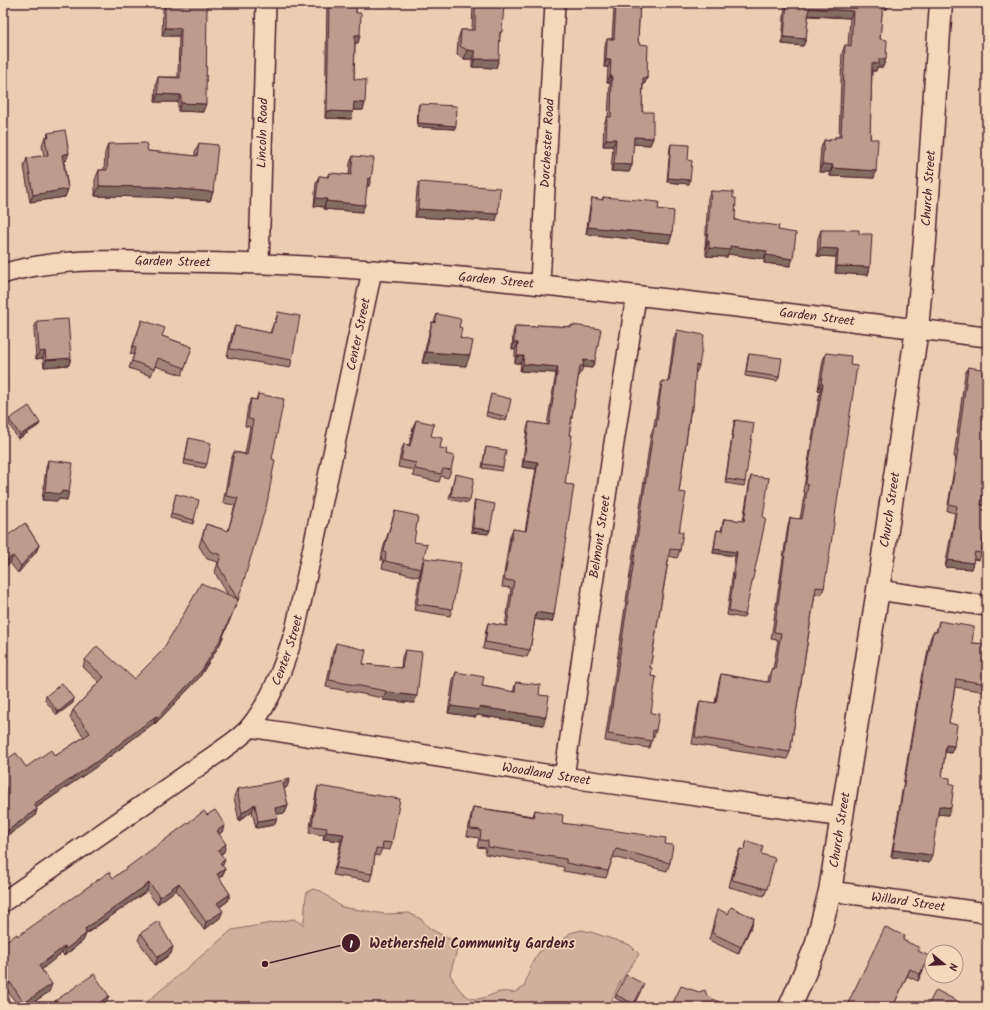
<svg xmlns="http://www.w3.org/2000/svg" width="990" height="1010" font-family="Kalam,sans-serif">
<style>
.green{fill:#cfb09c;stroke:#8c6864}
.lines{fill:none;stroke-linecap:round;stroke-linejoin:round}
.minor-casing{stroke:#4a1f2b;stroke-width:22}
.tertiary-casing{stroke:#4a1f2b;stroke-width:25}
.minor{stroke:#f4d8bb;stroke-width:19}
.tertiary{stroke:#f4d8bb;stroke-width:22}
.wall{fill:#a38679;stroke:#4a1f2b}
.shaded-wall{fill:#846d63;stroke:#4a1f2b}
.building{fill:#bd9c8d;stroke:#4a1f2b}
.labels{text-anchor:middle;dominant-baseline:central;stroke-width:3;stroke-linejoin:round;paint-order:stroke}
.street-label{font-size:13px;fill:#4a1f2b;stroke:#f4d8bb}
.leader{fill:none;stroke:#4a1f2b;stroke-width:1.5}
.callout-dot{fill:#4a1f2b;stroke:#f4d8bb;stroke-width:1.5}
.mark-label{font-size:12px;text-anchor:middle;font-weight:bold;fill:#fff}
.callout-label{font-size:14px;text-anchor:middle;font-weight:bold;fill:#4a1f2b;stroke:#f4d8bb;stroke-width:3;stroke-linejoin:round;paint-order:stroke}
</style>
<rect width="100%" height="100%" fill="#eacdb2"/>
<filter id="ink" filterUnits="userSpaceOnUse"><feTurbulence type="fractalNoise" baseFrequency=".025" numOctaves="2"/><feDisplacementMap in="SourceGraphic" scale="8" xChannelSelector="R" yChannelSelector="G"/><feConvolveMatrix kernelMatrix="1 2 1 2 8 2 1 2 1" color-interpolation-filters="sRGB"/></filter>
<g filter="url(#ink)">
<path class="green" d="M313,889l8,2 20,16 44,7 24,-1 12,6 8,9 22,12 6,10 -7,24c5,10 14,25 26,25 9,0 17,-6 25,-7 14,-1 9,4 23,-5l8,-24 7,-11 11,-8 12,-2 8,-9 12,-3 12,3 36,12 9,9 -20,30 -10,23h-468l91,-77 62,-11 9,6c3,-12 1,-22 4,-33z"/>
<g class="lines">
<defs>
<g id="minor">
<path id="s1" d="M259,263l7,-260"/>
<path id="s2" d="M3,274c11,-4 22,-6 34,-8 47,-8 96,-5 144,-4 270,3 538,45 806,75"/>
<path id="s3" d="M540,283l15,-280"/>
<path d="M878,590l109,16"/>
<path id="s4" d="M250,727l314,50 279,40"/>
<path id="s5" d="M564,777l72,-481"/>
<path id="s6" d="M830,891l157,22"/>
<path id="s7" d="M3,902l219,-152c9,-7 21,-14 28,-23 23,-28 34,-63 45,-96l77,-360"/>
</g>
<g id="tertiary">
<path id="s8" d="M790,1007l26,-61 14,-55 48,-301 39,-261 8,-89 16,-237"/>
</g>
</defs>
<use href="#minor" class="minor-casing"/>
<use href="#tertiary" class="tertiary-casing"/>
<use href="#minor" class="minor"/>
<use href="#tertiary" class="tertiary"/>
</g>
<g class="wall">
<path d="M165,3h42l-4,109 -25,-1v-9h-23l1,-18 2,-7h20l1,-41h-17l1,-26z"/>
<path d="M327,3h29v10l4,22 -2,8h-3l-1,36 11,24 -2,7h-10l-2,9 -26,-1z"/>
<path d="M473,3h31l-8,65 -24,-1v-8h-8l-7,-4 1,-16 3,-9h11z"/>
<path d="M612,3h28l-2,36 9,39 -3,7h-1l-1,27 11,26 -3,7 -17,-1 -1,21 -3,7 -18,-1 2,-25h-10l1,-22 3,-7h1l2,-34h-3l1,-16h-4l1,-21 2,-7h5l2,-31h-3z"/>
<path d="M785,3h104l-2,6h-5l-2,30 3,28h-6l-1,4h-4l-2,68 6,32 -2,7 -44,-2v-4h-11l2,-24 3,-8 6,1v-2h4l1,-2h4l3,-84 3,-8 3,1 2,-28 -42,-2 -2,23 -3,7 -21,-2z"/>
<path d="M419,104l36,25 -38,-2 1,-19z"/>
<path d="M48,133l18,28h-2l4,28 -3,8 -35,5 -6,-36 3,-8 17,-2 -2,-11 3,-8h2z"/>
<path d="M199,143l14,49 -3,9 -55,-4 -60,-1v-16l4,-10h5l1,-17 3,-9 40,7 47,5v-4z"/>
<path d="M671,144l17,16 1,24 -22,-2 3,-35z"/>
<path d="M353,156l16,30h-2l-5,26 -38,-3v-2l-10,-1 2,-23 3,-7 8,1 2,-4 20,2 1,-12z"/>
<path d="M419,182l77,39 -81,-4 2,-28z"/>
<path d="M711,191l22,7 2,22 43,10 12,36 -26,-3v-4l-36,-5 -1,3 -21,-1v-8h-1l3,-50z"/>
<path d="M603,197l55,12 14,26 -3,8 -83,-9 4,-28 2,-8 10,2z"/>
<path d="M821,230l38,4 11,33 -2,8 -33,-2 1,-16 -19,-1 1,-18z"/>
<path d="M278,312l14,48 -2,8 -63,-11 5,-23 3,-8 35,7 4,-11h1z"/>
<path d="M437,314l22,13 1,11 6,28 -44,-3 7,-30 3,-11h2z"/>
<path d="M142,320l20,16 30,11 -10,28 -27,-9 -4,10 -22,-8 5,-13 -4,-1z"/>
<path d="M37,321l32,44 -25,2 -1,-9 -7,1 -2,-30z"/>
<path d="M537,325l34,2 1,-2 23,36 -3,7 -9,-1 -2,6h-2l-10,62 -4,49 -11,131 -2,7 -17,-3 -5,31 -3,7 -44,-8 3,-19 2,-7 17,3 6,-38 -9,-1 8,-51 3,-7 12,2 11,-62 -14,-2 5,-38 2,-7 18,3 9,-52 -36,-2 1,-8h-6v-13l-3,-1 1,-16 2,-7 21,1z"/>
<path d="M677,330l22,36 -3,7h-1l-2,34 -3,7 -11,78 1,58 -3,8 -8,-2 -19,112 1,8v37l5,17 -2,7h-2l-3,11 -44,-7 46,-307 3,-8 6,-38 2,-7 6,1 6,-44z"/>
<path d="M826,353l-2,235 -3,7 -6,-1 -25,158 -3,7 -95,-15 6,-36 2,-7 15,2 4,-22 2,-7 45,8h2l1,-7 3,-7 1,1 5,-29 -7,-1 17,-114 2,-7 10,1 5,-27 -2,-1 2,-10 15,-90 -2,-1 5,-30z"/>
<path d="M749,354l30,23 -2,4 -32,-5 3,-19z"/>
<path d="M968,367l13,138 6,1v37l-4,-1 -2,11 -2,7 -5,-1 -3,10 -26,-2 10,-54 -8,-2 9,-54h-2l11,-83z"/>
<path d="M258,394l-20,206 -18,44 -21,34 -44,46 -1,-1 -61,46 -57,39 1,1 -2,7 -32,23v-77l23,5 29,-11 29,-19 -14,-19 3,-8 26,-28 -16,-15 2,-7 49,19 94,-84 -13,-22 3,-11 -11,-3 -8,-13 7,-22 22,7 7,-26 -12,-2 8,-43 3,-8 11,2 5,-27 -5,-1 3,-20 3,-7 5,1z"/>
<path d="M491,394l16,23 -1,4 -20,-5z"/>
<path d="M9,419l31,4 -2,3 -20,13 -10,-17z"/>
<path d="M416,420l15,16 9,12 6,6 5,16 -3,8 -7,-2 -2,6 -26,-6 1,-6 -16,-3 3,-16 3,-7 5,1 4,-17z"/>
<path d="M735,420l10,62 -1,4 -19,-3 9,-60z"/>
<path d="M189,438l18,26 -2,4 -21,-4 4,-22z"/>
<path d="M486,447l17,20 -1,4 -20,-3 3,-17z"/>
<path d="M48,460l19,40 -8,-1 -1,2 -16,-1 4,-32z"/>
<path d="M455,474l15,26 -2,3 -19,-4z"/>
<path d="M751,476l-6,139 -2,3 -16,-3 8,-59 -22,-3 3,-19 1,-4 4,1 2,-9 1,-3 19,2 7,-42z"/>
<path d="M176,494l18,26 -1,4 -23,-6z"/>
<path d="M475,500l15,30 -2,4 -17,-2 3,-28z"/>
<path d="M395,511l19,31 9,20 1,-4 28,51 -2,7 -36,-6 7,-41 -2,8 -37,-9 2,-8h-3l2,-11z"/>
<path d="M25,523l14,22 -3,7 -18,21 -8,-10 -7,5z"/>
<path d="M939,621l33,22 15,1v48l-32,-5 -6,36 5,23 -3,7 -6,-1 -3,25 8,7 -2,31 -10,-1 -9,49 -38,-6 31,-184 3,-7 5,-27 3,-7h3z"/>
<path d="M336,643l27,21 38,4 1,-11 3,-7 9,53 -31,-3v-2l-57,-11 7,-36z"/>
<path d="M456,672l26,14 31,6 3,-10 27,43 -66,-10 -1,2 -28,-4 5,-33z"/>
<path d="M46,696l27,7 -16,12 -12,-15z"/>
<path d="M318,786l74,57 -2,7 -8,-1 -3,7 -4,-1 -3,19 -2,7 -37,-6 8,-34 -18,-2 1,-4 -15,-2 7,-40z"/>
<path d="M287,787l-3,2 4,16 -3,8 -9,1 1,4 -3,7 -18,3 -4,-17 -13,10 -5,-24 3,-8z"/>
<path d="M473,807l60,9 2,-6 27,13 103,21 5,19 -3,8 -54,-14 -7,21 -43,-7 1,-4 -79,-13 1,-6 -9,-1 2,-9 -12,-2 4,-21z"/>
<path d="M207,815l18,10 -3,7 -3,2 5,18 -3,2 1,12 3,3 -3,7 -3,2 11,16 -2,7 -8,6v11l-16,12 -28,-40 -19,14 -10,-13 -61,43 -3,7 -19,15 -2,-3 -20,16 7,23 -23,15h-7l-12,-17 11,-54 95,-58z"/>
<path d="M747,841l14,13 6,35 -3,7 -35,-9 8,-31 3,-7 4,1z"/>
<path d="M717,910l35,15 -14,29 -29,-14 6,-23z"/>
<path d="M141,933l30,21 -16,11 -17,-25z"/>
<path d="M903,940l16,12 10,4 -3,8 -8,17 -11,-5z"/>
<path d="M642,988l-9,19h-1l-17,-9 1,-3z"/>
<path d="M55,1001l51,2 -6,4h-48z"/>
</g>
<g class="shaded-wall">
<path d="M613,3h2l-1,5h-3z"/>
<path d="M882,3h7l-2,6h-7z"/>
<path d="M809,8l44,3 -3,7 -44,-3z"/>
<path d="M165,28h16l-2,8h-17z"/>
<path d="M355,35h5l-2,8h-6z"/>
<path d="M784,37l22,2 -3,7 -21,-2z"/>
<path d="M467,50l8,1 -3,8h-8z"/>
<path d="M475,59h24l-3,9 -24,-1z"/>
<path d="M879,59h7l-3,8h-6l-1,4h-7l3,-8z"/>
<path d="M606,60h5l-3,7h-4z"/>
<path d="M610,76h2l-2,7h-3z"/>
<path d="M643,78h4l-3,7h-4z"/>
<path d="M158,94l23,1 -3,7h-23z"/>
<path d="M354,102l11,1 -2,7h-12z"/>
<path d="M181,103l25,1 -3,8 -25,-1z"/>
<path d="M327,111l26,1 -2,7 -26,-1z"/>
<path d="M418,123l38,3 -1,3 -38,-2z"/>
<path d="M634,137l19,1 -3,7 -19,-1z"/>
<path d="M606,139h10l-3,7h-10z"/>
<path d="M69,153l-3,8 -6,1 2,-7z"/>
<path d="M614,164l18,1 -3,7 -18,-1z"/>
<path d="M822,164l11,1 -3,7h-11z"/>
<path d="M832,168l44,3 -2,7 -44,-2z"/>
<path d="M368,178l3,1 -2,7h-4z"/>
<path d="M668,178l22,2 -1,4 -22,-2z"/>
<path d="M99,186l60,1 54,5 -3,9 -55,-4 -60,-1z"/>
<path d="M68,189l-3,8 -35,5 3,-7z"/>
<path d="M316,198l11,1 -3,8 -10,-1z"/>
<path d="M326,201l39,4 -3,7 -38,-3z"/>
<path d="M418,209l80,5 -2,7 -81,-4z"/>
<path d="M588,227l84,8 -3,8 -83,-9z"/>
<path d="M707,241h2l-3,7h-1z"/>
<path d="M730,246l37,5 -3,8 -36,-5 -1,3 -21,-1 3,-8z"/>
<path d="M820,248l18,1 -2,8 -19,-1z"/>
<path d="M766,255l27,4 -3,7 -26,-3z"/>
<path d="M837,266l33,1 -2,8 -33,-2z"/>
<path d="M514,342l4,1 -3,7 -3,-1z"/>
<path d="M45,351l-2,7 -7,1 3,-7z"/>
<path d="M426,352l44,3 -4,11 -44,-3z"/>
<path d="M517,356h7l-3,7h-6z"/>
<path d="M71,358l-2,7 -25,2 2,-7z"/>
<path d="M584,360l11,1 -3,7 -9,-1z"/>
<path d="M523,364l35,3 -2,6 -36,-2z"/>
<path d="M6,380l-2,8h-1v-5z"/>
<path d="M821,383l2,1 -3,7 -2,-1z"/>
<path d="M40,423l-2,3 -20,13 2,-4z"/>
<path d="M524,460l14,2 -2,7 -14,-2z"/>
<path d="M62,491l7,1 -2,8 -8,-1 -1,2 -16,-1 3,-8z"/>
<path d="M473,528l17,2 -2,4 -17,-2z"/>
<path d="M39,545l-3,7 -18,21 3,-7z"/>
<path d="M714,549l23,3 -2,4 -22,-3z"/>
<path d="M13,556l-3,7 -7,5v-5z"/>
<path d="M948,560l25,3 -2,6 -26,-2z"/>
<path d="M238,599l-18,45 -21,34 -44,46 3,-7z"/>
<path d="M536,612l18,3 -2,7 -19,-3z"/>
<path d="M386,692l31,4 -3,7 -31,-3z"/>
<path d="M74,699l-1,4 -16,12 1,-3z"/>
<path d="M451,706l28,1 67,10 -3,8 -66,-10 -1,2 -28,-4z"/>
<path d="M156,716l-2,7 -61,46 -62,42 3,-7z"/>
<path d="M946,745l8,1 -3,7 -8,-1z"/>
<path d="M290,779l-3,8 -6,4 2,-7z"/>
<path d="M255,804l-3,7 -13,10 3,-8z"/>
<path d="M288,805l-3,8 -13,2 3,-7z"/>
<path d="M939,806l12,2 -3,7 -12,-1z"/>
<path d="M37,809l-2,7 -32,23v-5z"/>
<path d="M277,818l-3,7 -18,3 2,-7z"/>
<path d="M225,825l-3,7 -8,6 3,-7z"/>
<path d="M326,832l18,2 -3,7 -18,-2z"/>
<path d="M226,844l-2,8 -9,6 3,-8z"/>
<path d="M893,850l39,5 -3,8 -38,-6z"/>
<path d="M225,860l-3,7 -2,-4z"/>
<path d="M225,869l-3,7 -8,6 3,-8z"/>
<path d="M149,883l-2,8 -65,45 3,-7z"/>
<path d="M179,883l-3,7 -19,14 3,-7z"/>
<path d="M230,894l-2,7 -13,9 2,-7z"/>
<path d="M223,911l-3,7 -16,12 2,-8z"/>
<path d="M754,918l-2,7 -14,29 3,-7z"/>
<path d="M86,934l-3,7 -19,15 2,-7z"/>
<path d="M65,946l-3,7 -25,20 2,-7z"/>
<path d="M173,947l-2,7 -16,11 3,-8z"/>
<path d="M929,956l-3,8 -8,17 2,-7z"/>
<path d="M910,969l-3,7 -14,31h-1z"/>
<path d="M10,982l-3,8 -4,3v-6z"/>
<path d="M52,984l-3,8 -23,15h-3l1,-4z"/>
<path d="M109,996l-3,7 -6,4h-7z"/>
</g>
<g class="building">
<path d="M165,3h42l-1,101 -25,-1v-8l-23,-1v-17l22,1 1,-50h-16z"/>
<path d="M329,3h27v10h5l-1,22h-5l-1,44 12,1 -1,23 -11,-1 -1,10 -26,-1z"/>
<path d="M475,3h29l-2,29h-2l-1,27h-24v-8l-8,-1 -7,-4 1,-16h14z"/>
<path d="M616,3h24l-2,36 1,5 9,1 -1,33h-4l-1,34h11v26l-19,-1 -2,28 -18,-1 2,-25h-10l1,-22h4l1,-41h-2l1,-16h-5l1,-21h7z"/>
<path d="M787,3h96l-3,36 7,1 -1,19h-7v5l-7,-1 -2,76h8l-2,32 -44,-3 1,-3 -11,-1 2,-24 6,1v-2h5v-2h6l4,-92 6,1 2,-35 -44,-3 -3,31 -22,-2z"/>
<path d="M419,104l38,2 -1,20 -38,-3z"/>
<path d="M65,130l4,23 -7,2 6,34 -35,6 -6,-37 21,-3 -3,-18h4l-1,-4z"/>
<path d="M146,143l2,8 49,5 2,-13 19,2 -5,47 -54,-5 -60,-1v-16h8l1,-26z"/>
<path d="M671,144l18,1 -1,15 4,1 -2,19 -22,-2z"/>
<path d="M353,156l21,2 -3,21 -3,-1 -3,27 -39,-4 1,-2 -11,-1 3,-22 9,1 1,-4 22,2z"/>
<path d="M419,182l81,6 -2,26 -80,-5z"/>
<path d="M711,191l22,1v6h3l-1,22 44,6 -1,4 18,3 -3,26 -27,-4 1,-4 -37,-5v4l-21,-2v-7h-2z"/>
<path d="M603,197l56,5 -1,7 16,2 -2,24 -84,-8 4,-29 11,2z"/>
<path d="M821,230h38v4h13l-2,33 -33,-1 1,-17 -18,-1z"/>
<path d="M278,312l22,4 -8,44 -62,-11 5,-23 36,7 3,-11h2z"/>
<path d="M437,314l24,5 -2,8 3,1 -2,10 13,3 -3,14 -44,-3 6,-30 3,1z"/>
<path d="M68,319l3,39 -25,2 -1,-9 -6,1 -2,-31z"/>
<path d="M142,320l23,8 -3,8 30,11 -7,21 -27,-10 -4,11 -22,-8 4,-13 -3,-2z"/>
<path d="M537,325l35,2v-2l29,4 -6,32 -11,-1 -1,6h-3l-11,69h3l-7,49 9,1 -20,130 -18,-3 -6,38 -45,-8 3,-19 19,3 7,-45 -10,-1 9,-51 13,2 12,-69 -14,-2 5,-38 20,3 9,-58 -35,-3 1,-8h-7l1,-13 -4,-1 1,-16 21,1z"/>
<path d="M677,330l27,5 -5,31 -3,-1 -3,42 -2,-1 -12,86 7,1 -7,39h4l-3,18 -10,-1 -20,119h2l-1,8 5,1 -5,36 8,1 -3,16h-3l-1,11 -44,-7 46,-308 2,1 6,-46 7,1z"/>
<path d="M826,353l25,3 -1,9 7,1 -28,191 -5,31 -8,-1 -26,165 -95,-15 5,-36 16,2 5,-29 45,8h4l2,-14 3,1 6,-36 -7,-1 16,-114 12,1 6,-34 -2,-1 1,-10 16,-90 -2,-1z"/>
<path d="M749,354l33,4 -3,19 -33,-5z"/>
<path d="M968,367l19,3v98l-6,37 6,1v29h-3l-3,18 -6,-1 -2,11 -25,-3 9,-54 -8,-2 9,-54h-1z"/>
<path d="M3,375l3,5 -3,3z"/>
<path d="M258,394l26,5 -12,60 3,1 -8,43 -29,97 -20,-35 3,-10 -11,-4 -8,-13 4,-14 22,7 10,-33 -12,-2 8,-44 13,3 6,-35 -5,-1 3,-20 6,1z"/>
<path d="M491,394l20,5 -4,18 -20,-5z"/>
<path d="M29,406l11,17 -20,12 -11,-16z"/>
<path d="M416,420l18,4 -3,12 11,2 -2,10 7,1 -1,5 8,2 -3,14 -8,-1 -2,5 -26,-5 1,-6 -15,-3 3,-16 6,2z"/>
<path d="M735,420l19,3 -9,59 -19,-3z"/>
<path d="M189,438l22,5 -4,21 -22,-4z"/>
<path d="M486,447l20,3 -3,17 -20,-3z"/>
<path d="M48,460l25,3 -4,29 -7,-1 -1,3 -16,-2z"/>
<path d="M455,474l19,4 -4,22 -19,-4z"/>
<path d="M751,476l18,2 -6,39 3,1 -21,97 -16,-4 8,-59 -23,-3 3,-19 5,1 2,-12 20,2z"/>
<path d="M176,494l23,6 -5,20 -23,-6z"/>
<path d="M475,500l20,4 -5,26 -17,-2z"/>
<path d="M395,511l23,5 -4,26 13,2 -6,25 -36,-8 1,-8 -2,-1 2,-10z"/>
<path d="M25,523l14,22 -18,21 -8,-10 -10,7v-24z"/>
<path d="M424,558l37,5 -9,46 -35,-5z"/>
<path d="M201,583l37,16 -16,38 -20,33 -44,47 -2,-1 -60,46 -62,42 3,5 -34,25v-40l5,-4 -5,-7v-21l13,-9 10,14 25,-17 4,6 35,-23 -17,-23 31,-33 -19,-17 12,-14 37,33 28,-28 31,-53z"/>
<path d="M939,621l35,6 -2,16 15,1v40l-31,-5 -7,44 8,2 -3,21 -8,-1 -4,32 8,1v6h4l-3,24 -12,-2 -7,49 -39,-5 31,-184h2l7,-34h4z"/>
<path d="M336,643l30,7 -3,14 39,4 3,-18 17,2 -5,44 -31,-4v-1l-57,-11z"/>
<path d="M456,672l28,5 -2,9 33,6 1,-10 24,3 -1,10 10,1 -3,21 -67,-10v3l-28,-4z"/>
<path d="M62,683l12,16 -16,13 -12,-16z"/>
<path d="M290,779l-7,5 5,21 -13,3 2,10 -19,3 -3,-17 -13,9 -5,-24z"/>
<path d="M318,786l82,13 -8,44 -9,-1 -1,7 -6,-1 -4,26 -36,-6 8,-34 -18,-2 1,-4 -15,-2z"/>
<path d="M473,807l61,10 1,-7 28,5 -1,8 104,15 -1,6 8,1 -3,18 -54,-14 -8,22 -42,-8v-4l-78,-12v-6l-8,-1 1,-10 -11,-1z"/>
<path d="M215,810l10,15 -8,6 9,13 -8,6 7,10 -5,3 5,6 -8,5 13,20 -13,9 6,8 -17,11 -27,-39 -19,14 -11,-14 -64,46 1,5 -20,15 -1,-3 -26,20 13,18 -28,19 -14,-21 -7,5v-44l14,-9 1,2 91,-64 4,6 91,-67 3,4z"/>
<path d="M747,841l16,5 -2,8 14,4 -8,31 -35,-9 8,-31 4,1z"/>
<path d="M731,907l23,11 -13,29 -29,-14 6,-24 10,5z"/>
<path d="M158,921l15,26 -15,10 -17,-24z"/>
<path d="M885,927l20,9 -2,4 17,8 -2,3 11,5 -9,18 -10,-5 -17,38h-47z"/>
<path d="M94,974l15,22 -16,11h-34l-4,-6z"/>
<path d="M626,975l18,9 -10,20 -18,-9z"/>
<path d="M681,986l18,6 6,-2 2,6 22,11h-58z"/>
<path d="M936,990l27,14 -2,3h-34z"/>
</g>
</g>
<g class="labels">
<g class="street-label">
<text stroke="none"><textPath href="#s1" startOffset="130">Lincoln Road</textPath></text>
<text stroke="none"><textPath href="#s3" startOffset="140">Dorchester Road</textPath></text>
<text stroke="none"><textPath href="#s8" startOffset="833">Church Street</textPath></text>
<text stroke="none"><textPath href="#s2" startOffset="171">Garden Street</textPath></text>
<text stroke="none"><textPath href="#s2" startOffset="495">Garden Street</textPath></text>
<text stroke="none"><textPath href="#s2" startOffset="818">Garden Street</textPath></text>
<text stroke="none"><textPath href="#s7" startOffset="713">Center Street</textPath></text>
<text stroke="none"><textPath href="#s8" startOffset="509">Church Street</textPath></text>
<text stroke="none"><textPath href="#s5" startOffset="243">Belmont Street</textPath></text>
<text stroke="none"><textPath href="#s7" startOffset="389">Center Street</textPath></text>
<text stroke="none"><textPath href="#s4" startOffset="300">Woodland Street</textPath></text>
<text stroke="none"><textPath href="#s8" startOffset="185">Church Street</textPath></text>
<text stroke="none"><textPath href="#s6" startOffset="79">Willard Street</textPath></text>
</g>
</g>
<path class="leader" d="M265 964L351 943"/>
<g class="callout-dot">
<circle cx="265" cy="964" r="4"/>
<circle cx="351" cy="943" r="10"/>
</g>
<g class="mark-label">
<text x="351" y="948">1</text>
</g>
<g class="callout-label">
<text x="472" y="948">Wethersfield Community Gardens</text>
</g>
<rect width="990" height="1010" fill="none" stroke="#f4d8bb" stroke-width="16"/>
<rect x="8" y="8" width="974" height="994" fill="none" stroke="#4a1f2b" stroke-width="1.5" filter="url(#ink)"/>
<g transform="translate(944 964) rotate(108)"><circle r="19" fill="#f4d8bb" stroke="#b08e81"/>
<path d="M0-3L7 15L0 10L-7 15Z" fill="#4a1f2b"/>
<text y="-6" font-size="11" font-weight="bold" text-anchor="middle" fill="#4a1f2b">N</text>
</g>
</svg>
